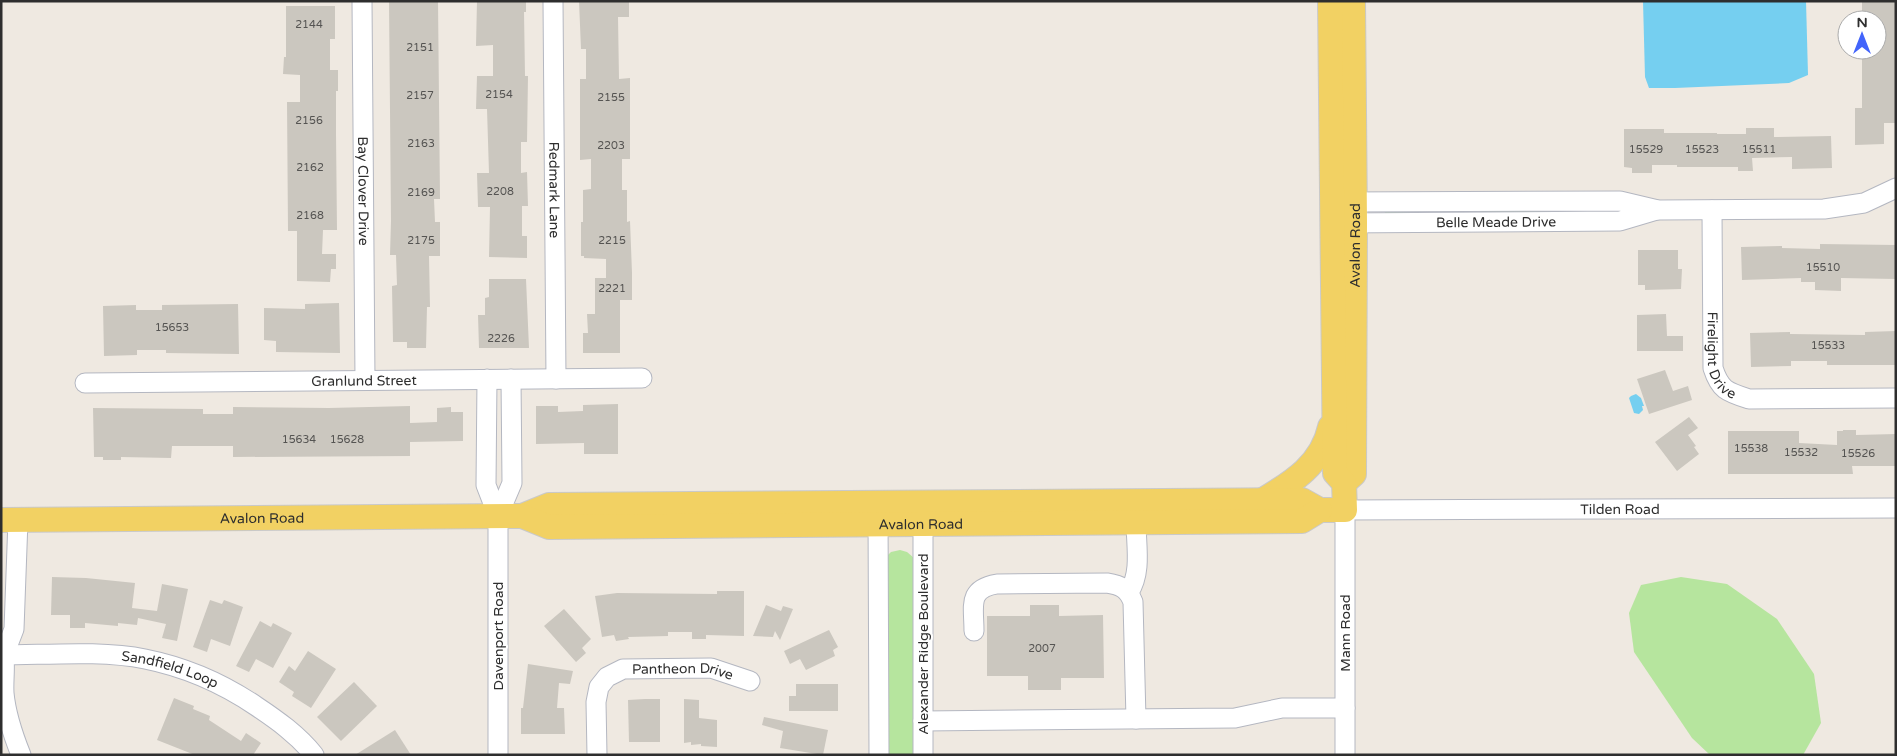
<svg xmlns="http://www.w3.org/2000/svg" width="1897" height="756" font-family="'Varela Round',sans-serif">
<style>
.green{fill:#b6e59e}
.water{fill:#75cff0}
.building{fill:#cbc7bf}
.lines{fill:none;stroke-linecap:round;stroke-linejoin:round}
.minor-casing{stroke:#b4b7c1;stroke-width:21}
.major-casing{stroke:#c9c9c9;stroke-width:26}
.minor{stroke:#fff;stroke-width:19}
.major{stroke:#f2d163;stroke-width:24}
.labels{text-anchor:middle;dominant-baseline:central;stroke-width:4;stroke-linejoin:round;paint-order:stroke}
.number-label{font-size:11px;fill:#555452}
.street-label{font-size:14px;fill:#2e2e2e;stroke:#fff}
</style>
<rect width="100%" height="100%" fill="#efe9e1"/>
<g class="green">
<path d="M1385,208h66v5l-66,1z"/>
<path d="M1581,209l-2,4 -96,1 -2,-3z"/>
<path d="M900,550l7,2 7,6 3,197h-32l2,-199 4,-4z"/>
<path d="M1681,577l46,7 50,35 37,55 7,49 -18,32h-93l-18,-17 -58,-86 -5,-39 12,-28z"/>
</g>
<g class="water">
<path d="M1643,1h163l2,74 -19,8 -114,5h-26l-4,-11z"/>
<path d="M1636,394l5,4 3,8h-2l1,4 -4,4 -5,-1 -5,-15 2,-2z"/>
</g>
<g class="building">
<path d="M389,1h49l2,198h-6l1,23h5v34h-11l1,51h-3l-1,41h-19v-6h-14l-1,-56 5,-1 -1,-30h-6l1,-34z"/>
<path d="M477,1h49v11h-2l1,64h3l-1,66h-6v31l6,-1 1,34h-6v30h5v22l-38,-1 1,-50h-12l-1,-34h12l-2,-64h-11l1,-33h16v-31l-17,1z"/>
<path d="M579,1h50v16h-11l1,62 11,-1v81h-8v31h5v32l3,-1 2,52v27h-12v53h-37v-20h5l-1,-19h8v-36h11v-19l-22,-1v-2h-3v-34h2v-32l8,-1v-30l-11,1v-81h6v-30h-5z"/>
<path d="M1862,1h34v122h-12v21l-29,1v-37h7v-56h15v-32h-15z"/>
<path d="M286,6h49v33h-5v31h8v21h-2v43l1,96h-14l-1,24h14v15h-5l-1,13 -33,-1v-50h-9l-1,-129h13v-27l-17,-1 1,-17h2z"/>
<path d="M1746,128h28v9l57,-1 1,32 -40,1v-12l-40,1 1,13h-15v-4h-61v-2h-25v8h-20v-5l-8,-1v-38h40v4h53v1h29z"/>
<path d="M1820,244l76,1v34l-55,-1v13l-26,-1v-8h-14v-4l-59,2 -1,-33 41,-1v2l38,1z"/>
<path d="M1638,250h40v19h4l-1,20 -36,1v-5h-7z"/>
<path d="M489,279h37l3,69h-50l-1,-33h7v-17l4,-1z"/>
<path d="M339,303l1,50 -64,-1v-11l-12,-1v-32l41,1v-5z"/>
<path d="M238,304l1,50 -73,-1v-3h-29v5l-33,1 -1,-50 33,-1v5h26v-5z"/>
<path d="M1666,314l1,22h16v15h-46v-36z"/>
<path d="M1896,331v34h-69v-4h-36v5l-40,1 -1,-34 40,-1v2l75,1v-3z"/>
<path d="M1665,370l8,21 15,-5 4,14 -43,14 -12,-35z"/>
<path d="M618,404v50h-34v-11l-48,1v-38h22v6l25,-1v-6z"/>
<path d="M410,406v17l27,-1v-14l14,-1v5h12v29l-53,1v14l-177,1v-11h-61l-1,12 -50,-1v3h-18v-3h-9l-1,-49 110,1v5h30v-7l96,1z"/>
<path d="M1689,417l9,11 -10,7 8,11 -2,1 5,7 -22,17 -22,-29z"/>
<path d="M1843,430h13v5l40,-1v32h-44l1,8h-125v-43h71v12l38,2v-14h6z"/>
<path d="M52,577l34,1 49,5 -3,25 25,3 5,-27 26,5 -11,52 -15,-3 4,-14 -28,-6 -1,7 -19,-2v3l-33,-3v5h-15v-13h-19z"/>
<path d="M717,591h27v45l-38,-1v4h-14v-7h-24v4l-40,1 1,2 -13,2 -2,-6 -12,2 -7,-41 22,-3 100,1z"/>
<path d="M210,600l12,4 2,-4 19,7 -13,39 -19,-7 -4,13 -14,-5z"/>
<path d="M766,605l15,6 2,-5 10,3 -13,31 -5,-9 -2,6 -20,-1z"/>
<path d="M1030,605h29v11l44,-1 1,63h-43v12h-33v-14h-41v-60h43z"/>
<path d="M564,609l27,30 -9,9 4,5 -10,9 -32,-36z"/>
<path d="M260,621l11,6 2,-4 19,10 -19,35 -17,-9 -7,13 -13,-6z"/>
<path d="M829,630l9,17 -5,3 2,6 -29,14 -6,-11 -10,5 -6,-13z"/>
<path d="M308,651l28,18 -25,39 -19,-12 2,-4 -15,-10 10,-16 6,5z"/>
<path d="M528,664l45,7 -3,13 -11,-1 -2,25h7l1,26h-44v-26h2z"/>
<path d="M354,682l23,24 -36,35 -24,-24z"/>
<path d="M796,684h42v27h-49v-15h7z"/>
<path d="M174,698l20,8 -1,3 17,7 -1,4 32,21 5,-8 15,10 -8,12h-58l-38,-15z"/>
<path d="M645,699h15v43h-31l-1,-42z"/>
<path d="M684,699l15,1v18l18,2v27l-16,-1v-2l-10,1v-3l-7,1z"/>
<path d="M764,717l64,13 -5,25 -43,-7 3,-17 -21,-6z"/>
<path d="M395,730l16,25h-56z"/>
</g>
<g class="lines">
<defs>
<g id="minor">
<path id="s1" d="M362,1l3,379"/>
<path id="s2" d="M553,1l3,378"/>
<path d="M1342,202l278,-1 38,9 166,-1 40,-6 32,-15"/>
<path id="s3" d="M1712,210l1,158c7,22 14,24 36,31l147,-1"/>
<path id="s4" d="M1341,223l279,-2 37,-11"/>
<path d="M487,379l-1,106 12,31v239"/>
<path id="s5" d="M85,383l557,-5"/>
<path d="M923,511v244"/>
<path d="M878,512l1,243"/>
<path d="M498,516l14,-33 -1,-104"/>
<path d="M1129,592c13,-20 7,-47 7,-70"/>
<path d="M974,631c0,-25 -7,-42 23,-47l110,-1c14,2 21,6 26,19l3,117"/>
<path d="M1,646c6,16 2,31 3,47 2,22 9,42 17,62"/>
<path id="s6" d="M1,655c45,0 100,-5 144,4 40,8 77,24 111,47 21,14 42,29 58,49"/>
<path d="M4,655l10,-26 4,-109"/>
<path d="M923,721l312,-3 47,-10h63"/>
<path id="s7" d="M597,755l-1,-53 3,-15 8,-10 16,-8 88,-1 39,13"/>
<path id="s8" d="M1345,755v-245l551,-2"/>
</g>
<g id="major">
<path id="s9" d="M1344,483l10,-9 1,-251 -2,-222"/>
<path d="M1263,500c30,-18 59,-36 67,-73"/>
<path d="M522,516l27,-11 753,-5 18,10h25l-1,-27 -9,-10 -5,-472"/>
<path id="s10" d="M1,520l521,-4 27,11 753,-6 18,-11"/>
</g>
</defs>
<use href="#minor" class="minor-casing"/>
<use href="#major" class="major-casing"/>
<use href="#minor" class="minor"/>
<use href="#major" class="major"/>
</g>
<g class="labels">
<g class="number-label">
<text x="309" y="24">2144</text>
<text x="420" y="47">2151</text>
<text x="499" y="94">2154</text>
<text x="420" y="95">2157</text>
<text x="611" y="97">2155</text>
<text x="309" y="120">2156</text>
<text x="421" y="143">2163</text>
<text x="611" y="145">2203</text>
<text x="1646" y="149">15529</text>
<text x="1702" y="149">15523</text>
<text x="1759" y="149">15511</text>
<text x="310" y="167">2162</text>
<text x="500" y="191">2208</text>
<text x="421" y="192">2169</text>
<text x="310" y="215">2168</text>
<text x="421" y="240">2175</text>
<text x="612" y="240">2215</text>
<text x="1823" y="267">15510</text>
<text x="612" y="288">2221</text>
<text x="172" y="327">15653</text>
<text x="501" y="338">2226</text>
<text x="1828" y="345">15533</text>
<text x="299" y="439">15634</text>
<text x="347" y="439">15628</text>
<text x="1751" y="448">15538</text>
<text x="1801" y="452">15532</text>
<text x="1858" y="453">15526</text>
<text x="1042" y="648">2007</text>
</g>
<g class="street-label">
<text stroke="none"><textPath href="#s2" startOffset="189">Redmark Lane</textPath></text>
<text stroke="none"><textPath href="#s1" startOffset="190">Bay Clover Drive</textPath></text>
<text stroke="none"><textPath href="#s4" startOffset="155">Belle Meade Drive</textPath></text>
<text stroke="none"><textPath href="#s9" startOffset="242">Avalon Road</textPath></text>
<text stroke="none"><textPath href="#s3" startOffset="148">Firelight Drive</textPath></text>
<text stroke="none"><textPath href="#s5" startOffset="279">Granlund Street</textPath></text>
<text stroke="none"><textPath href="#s8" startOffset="520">Tilden Road</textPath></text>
<text stroke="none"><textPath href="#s10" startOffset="261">Avalon Road</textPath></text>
<text stroke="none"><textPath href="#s10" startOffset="922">Avalon Road</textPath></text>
<text transform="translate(1345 633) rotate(-90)">Mann Road</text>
<text transform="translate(498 636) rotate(-90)">Davenport Road</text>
<text transform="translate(923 644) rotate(-90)">Alexander Ridge Boulevard</text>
<text stroke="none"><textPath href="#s6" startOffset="171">Sandfield Loop</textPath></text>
<text stroke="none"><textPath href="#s7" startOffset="159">Pantheon Drive</textPath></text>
</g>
</g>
<rect width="1897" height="756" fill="none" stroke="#2e2e2e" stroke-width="5"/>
<g transform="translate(1862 35)"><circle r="24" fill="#ffffff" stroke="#ababab"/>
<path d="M0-4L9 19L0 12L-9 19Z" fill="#4264fb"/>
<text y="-8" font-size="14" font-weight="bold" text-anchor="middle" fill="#2e2e2e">N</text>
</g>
</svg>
